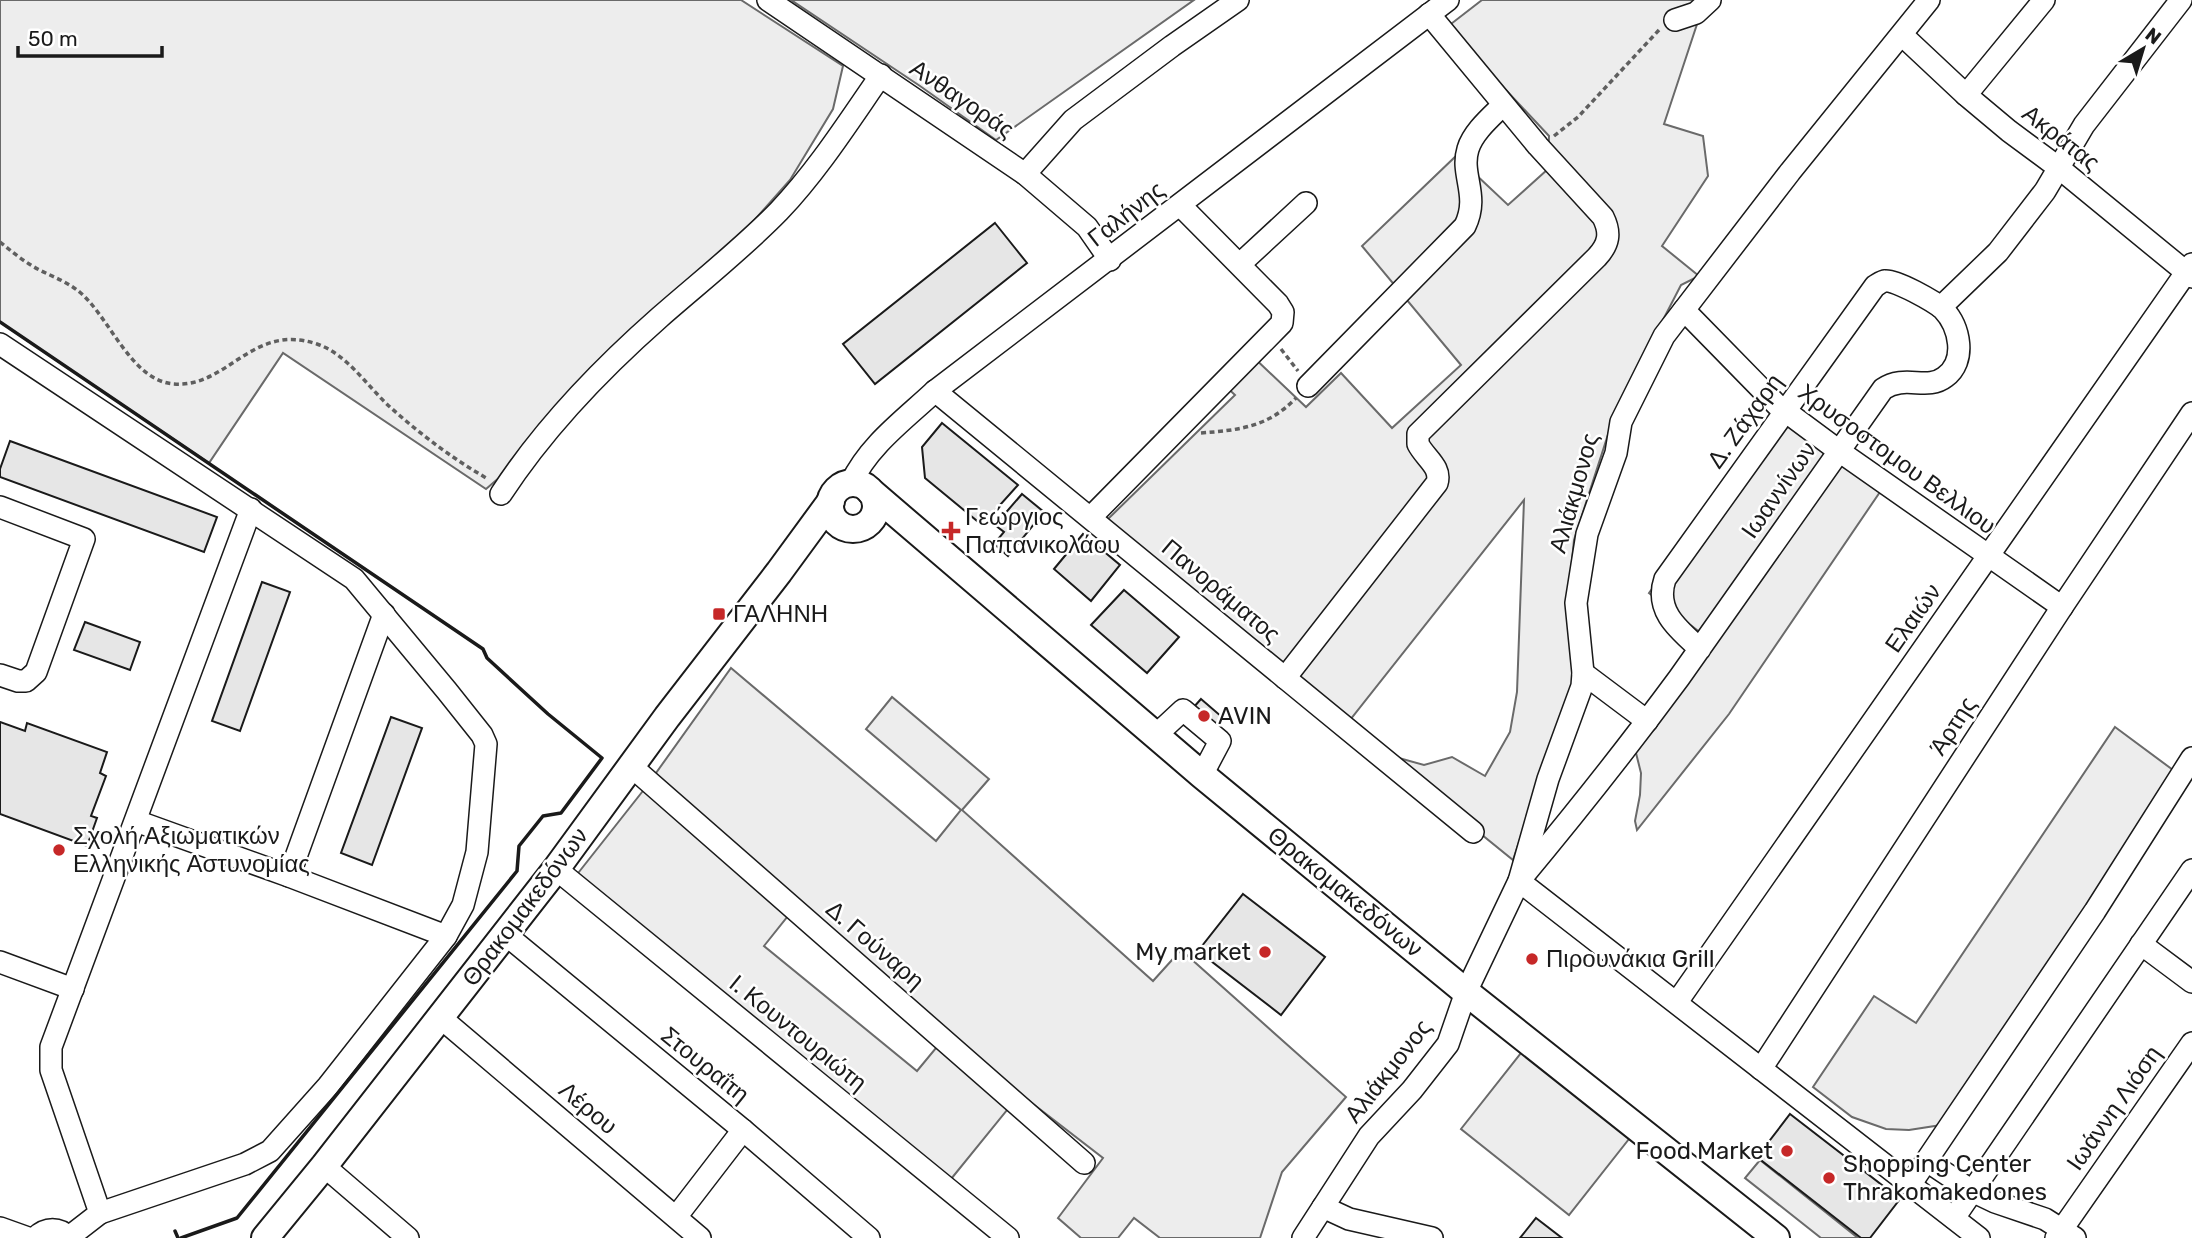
<svg xmlns="http://www.w3.org/2000/svg" width="2192" height="1238" font-family="Rubik,sans-serif">
<style>
.built{fill:#ededed;stroke:#6a6a6a;stroke-width:2;fill-rule:evenodd}
.building{fill:#e6e6e6;stroke:#1a1a1a;stroke-width:2}
.lines{fill:none;stroke-linecap:round;stroke-linejoin:round}
.minor-casing{stroke:#1a1a1a;stroke-width:24}
.major-casing{stroke:#1a1a1a;stroke-width:30}
.path{stroke:#5f5f5f;stroke-width:3.5;stroke-dasharray:5 3.5;stroke-linecap:butt}
.minor{stroke:#fff;stroke-width:21}
.major{stroke:#fff;stroke-width:26}
.wall{stroke:#1a1a1a;stroke-width:3.5}
.poi-dot{fill:#c62828;stroke:#fff;stroke-width:2.5}
.labels{text-anchor:middle;dominant-baseline:central;stroke-width:5;stroke-linejoin:round;paint-order:stroke}
.street-label{font-size:24px;fill:#1a1a1a;stroke:#fff}
.poi-label{font-size:24px;fill:#1a1a1a;stroke:#fff;text-anchor:start}
</style>
<rect width="100%" height="100%" fill="#fff"/>
<g class="built">
<path d="M0,0h741l102,66 -10,43 -43,71 -49,55 -151,134 -90,108 -14,12 -203,-136 -74,110 -209,-141z"/>
<path d="M791,0h403l-198,140 -76,-54z"/>
<path d="M1482,0h223l-41,124 39,12 5,40 -46,70 37,30 -18,9 -66,128 -41,127 -5,51 5,69 -2,25 -59,175 -132,-107 43,12 28,-8 33,19 25,-44 7,-40 7,-192 -178,225 -239,-205 128,-125 -14,-13 28,-29 57,54 35,-34 51,55 69,-63 -99,-119 94,-90 52,49 40,-36 1,-33 -102,-109z"/>
<path d="M1779,414l103,75 -153,225 -92,116 -2,-9 5,-26 1,-22 -6,-24 80,-105 -66,-51z"/>
<path d="M731,668l205,173 25,-31 -95,-81 26,-32 97,82 -27,31 191,171 28,-31 165,147 -64,75 -22,66h-100l-26,-20 -16,20h-37l-23,-20 45,-60 -83,-64 -73,90 -372,-307 71,-90zM792,911l154,125 -29,35 -153,-125z"/>
<path d="M2115,727l58,43 -32,54 -200,301 -32,5 -23,-1 -34,-12 -39,-30 61,-91 42,27z"/>
<path d="M1532,1039l108,86 -71,90 -108,-86z"/>
<path d="M1760,1160l98,78h-37l-76,-60z"/>
</g>
<g class="building">
<path d="M995,223l32,40 -152,121 -32,-40z"/>
<path d="M942,423l76,62 -36,40 -57,-47 -3,-31z"/>
<path d="M10,441l207,76 -13,35 -204,-75v-8z"/>
<path d="M1022,494l22,18 -36,44 -14,-12 10,-12 -9,-7z"/>
<path d="M1083,534l37,31 -29,36 -37,-32z"/>
<path d="M262,582l28,10 -50,139 -28,-10z"/>
<path d="M1124,590l55,47 -32,36 -56,-48z"/>
<path d="M85,622l55,20 -10,28 -56,-20z"/>
<path d="M1201,699l21,18 -15,18 -22,-18z"/>
<path d="M391,717l31,11 -50,137 -31,-12z"/>
<path d="M0,722l25,9 2,-8 80,29 -7,21 6,3 -15,40 6,2 -10,28 -87,-32z"/>
<path d="M1243,894l82,63 -44,58 -83,-64z"/>
<path d="M1790,1114l110,85 -30,39h-9l-104,-81z"/>
<path d="M1536,1218l26,20h-42z"/>
</g>
<g class="lines">
<defs>
<g id="minor">
<path d="M768,0l257,174 62,53 23,33"/>
<path d="M1675,20l21,-7 14,-13"/>
<path d="M1902,35l64,60 43,36 50,37 133,109"/>
<path d="M1966,95l78,-95"/>
<path d="M1025,174l48,-54 99,-74 66,-46"/>
<path d="M1240,264l66,-61"/>
<path d="M1941,307l57,-55 47,-61 39,-66 97,-125"/>
<path d="M1684,310l93,95 62,46 223,156"/>
<path d="M0,344l354,235 93,112 35,44 4,9 -9,108 -14,53 -17,31 -118,150 -58,65 -25,13 -145,49"/>
<path d="M1308,386l157,-160c15,-31 -5,-51 3,-77 5,-17 23,-32 35,-44"/>
<path d="M935,391l538,441"/>
<path d="M851,483c18,-38 53,-63 84,-92l513,-391"/>
<path d="M501,494c43,-66 100,-125 159,-177 40,-35 82,-68 119,-106 39,-41 70,-90 102,-136"/>
<path d="M0,507l84,32 -48,133 -10,9h-8l-18,-6"/>
<path d="M1091,517l191,-194 1,-11 -5,-8 -98,-99"/>
<path d="M1700,649c-21,-19 -46,-38 -35,-70l210,-293c2,-1 7,-5 10,-5 10,-2 50,21 58,28 17,18 24,52 2,68 -18,14 -40,-3 -62,12l-204,289c-51,69 -105,137 -160,203l460,357"/>
<path d="M1583,673l64,48"/>
<path d="M1285,678l152,-195c5,-16 -12,-25 -19,-39v-10l179,-177c12,-13 14,-24 6,-40l-65,-71 -109,-132"/>
<path d="M1155,736l28,-26 37,31 -18,34"/>
<path d="M631,766l453,397"/>
<path d="M136,821l153,55 157,60"/>
<path d="M556,869l452,369"/>
<path d="M289,876l95,-262"/>
<path d="M505,934l238,196 126,108"/>
<path d="M2141,944l51,38"/>
<path d="M0,962l73,27"/>
<path d="M1677,1002l515,-738"/>
<path d="M441,1018l259,220"/>
<path d="M1761,1069l301,-462 130,-194"/>
<path d="M1927,1161l45,30 23,11 50,17 30,19"/>
<path d="M324,1166l84,72"/>
<path d="M1910,1185l185,-274 97,-153"/>
<path d="M1323,1207l26,12 83,19"/>
<path d="M676,1217l67,-87"/>
<path d="M1954,1218l238,-348"/>
<path d="M0,1228l28,10"/>
<path d="M69,1237l31,-24 -49,-143v-23l200,-538"/>
<path d="M35,1238c11,-11 24,-11 35,0"/>
<path d="M1303,1238l66,-102 43,-46 36,-46 18,-52 53,-111 29,-102 34,-93 1,-13 -7,-70 11,-69 29,-81 5,-31 43,-86 126,-164 139,-172"/>
<path d="M2056,1238l136,-195"/>
</g>
<g id="major">
<circle cx="853" cy="506" r="23"/>
<path d="M870,491l332,284 264,217 310,246"/>
<path d="M265,1238l59,-72 232,-297 111,-152 112,-145 52,-71"/>
</g>
</defs>
<use href="#minor" class="minor-casing"/>
<use href="#major" class="major-casing"/>
<g class="path">
<path d="M1554,136l24,-19 81,-87"/>
<path d="M0,242c11,9 22,18 34,25 14,8 30,13 43,23 32,24 53,91 97,94 54,4 78,-62 143,-40 30,10 50,42 73,63 30,27 63,52 98,72"/>
<path d="M1281,349l17,22"/>
<path d="M1201,433c39,-3 67,-6 95,-35"/>
</g>
<use href="#minor" class="minor"/>
<use href="#major" class="major"/>
<g class="wall">
<path d="M0,322l483,327 4,9 61,56 54,44 -41,55 -18,3 -24,30 -2,25 -280,347 -56,20"/>
<path d="M175,1231l3,7"/>
</g>
</g>
<g class="poi-dot">
<path d="M947.5 520.5h7v7h7v7h-7v7h-7v-7h-7v-7h7z"/>
<rect x="712" y="607" width="14" height="14" rx="3.5"/>
<circle cx="1204" cy="716" r="7"/>
<circle cx="59" cy="850" r="7"/>
<circle cx="1265" cy="952" r="7"/>
<circle cx="1532" cy="959" r="7"/>
<circle cx="1787" cy="1151" r="7"/>
<circle cx="1829" cy="1178" r="7"/>
</g>
<g class="labels">
<g class="street-label">
<text transform="translate(962 99) rotate(34)">Ανθαγοράς</text>
<text transform="translate(2061 138) rotate(38)">Ακράτας</text>
<text transform="translate(1126 214) rotate(-38)">Γαλήνης</text>
<text transform="translate(1745 421) rotate(-54)">Δ. Ζάχαρη</text>
<text transform="translate(1897 459) rotate(36)">Χρυσοστομου Βελλιου</text>
<text transform="translate(1779 490) rotate(-55)">Ιωαννίνων</text>
<text transform="translate(1574 493) rotate(-74)">Αλιάκμονος</text>
<text transform="translate(1221 591) rotate(40)">Πανοράματος</text>
<text transform="translate(1913 618) rotate(-55)">Ελαιών</text>
<text transform="translate(1953 726) rotate(-57)">Άρτης</text>
<text transform="translate(1345 892) rotate(39)">Θρακομακεδόνων</text>
<text transform="translate(525 907) rotate(-53)">Θρακομακεδόνων</text>
<text transform="translate(875 945) rotate(41)">Δ. Γούναρη</text>
<text transform="translate(798 1033) rotate(39)">Ι. Κουντουριώτη</text>
<text transform="translate(705 1065) rotate(39)">Στουραΐτη</text>
<text transform="translate(1388 1071) rotate(-52)">Αλιάκμονος</text>
<text transform="translate(588 1108) rotate(40)">Λέρου</text>
<text transform="translate(2114 1108) rotate(-55)">Ιωάννη Λιόση</text>
</g>
<g class="poi-label">
<text x="965" y="517">Γεώργιος<tspan x="965" dy="28">Παπανικολάου</tspan></text>
<text x="733" y="614">ΓΑΛΗΝΗ</text>
<text x="1218" y="716">AVIN</text>
<text x="73" y="836">Σχολή Αξιωματικών<tspan x="73" dy="28">Ελληνικής Αστυνομίας</tspan></text>
<text x="1251" y="952" text-anchor="end">My market</text>
<text x="1546" y="959">Πιρουνάκια Grill</text>
<text x="1773" y="1151" text-anchor="end">Food Market</text>
<text x="1843" y="1164">Shopping Center<tspan x="1843" dy="28">Thrakomakedones</tspan></text>
</g>
</g>
<g transform="translate(2143 49) rotate(38)" stroke="#ffffff" stroke-width="5" paint-order="stroke">
<path d="M0-5L12 26L0 18L-12 26Z" fill="#1a1a1a"/>
<text y="-10" font-size="19" font-weight="bold" text-anchor="middle" fill="#1a1a1a">N</text>
</g>
<path d="M18 46v10h144v-10" fill="none" stroke="#1a1a1a" stroke-width="3.5"/>
<text x="28" y="46" font-size="21" fill="#1a1a1a" stroke="#ffffff" stroke-width="5" paint-order="stroke">50 m</text>
</svg>
